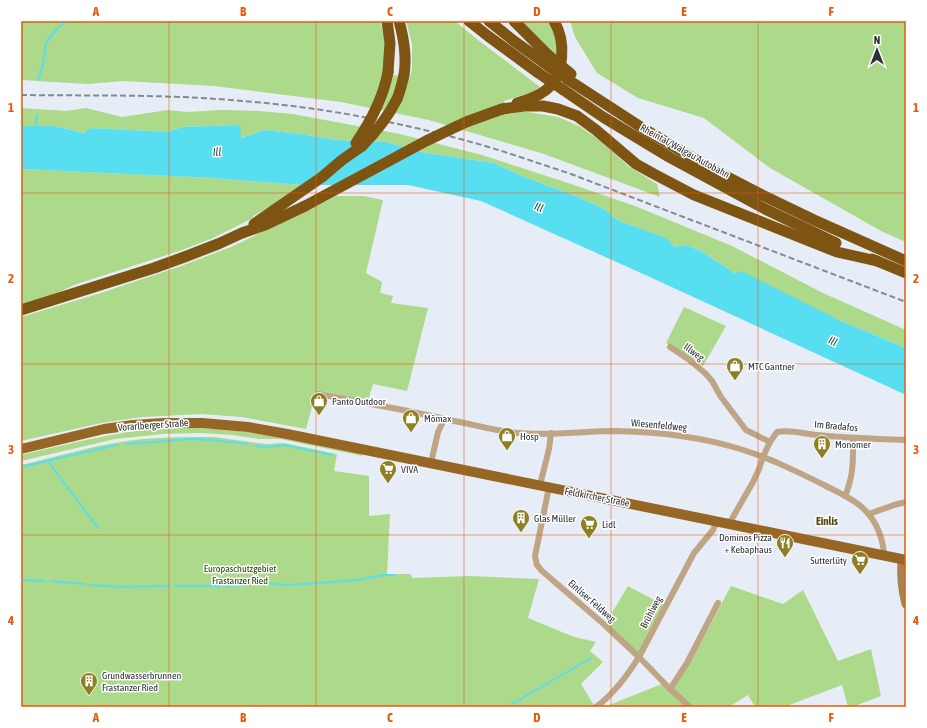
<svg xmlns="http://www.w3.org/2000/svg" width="927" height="728" font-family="'Asap Condensed',sans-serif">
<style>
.green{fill:#add98a}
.water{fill:#57dff1}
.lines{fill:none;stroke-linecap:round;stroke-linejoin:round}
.stream{stroke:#57dff1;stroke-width:2}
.street{stroke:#bfa585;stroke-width:6}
.secondary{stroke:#a78150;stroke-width:9}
.primary{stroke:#966724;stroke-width:10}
.highway{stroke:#7e5413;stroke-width:11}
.rail{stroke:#858a90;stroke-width:2;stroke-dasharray:6 3;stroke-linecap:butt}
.highway-bridge{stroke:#7e5413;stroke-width:11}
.grid{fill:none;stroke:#e8590c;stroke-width:1;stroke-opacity:0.55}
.labels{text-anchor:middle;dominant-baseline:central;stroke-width:3;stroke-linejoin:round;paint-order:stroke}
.street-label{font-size:10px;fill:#2d3034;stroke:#fff}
.poi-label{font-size:10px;fill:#2d3034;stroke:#fff;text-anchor:start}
.park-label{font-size:10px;fill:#244005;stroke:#fff}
.water-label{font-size:11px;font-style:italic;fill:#0a484f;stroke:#fff}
.neighbourhood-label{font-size:11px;font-weight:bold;fill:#534907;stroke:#fff}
.neatline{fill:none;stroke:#e8590c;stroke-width:1.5}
.grid-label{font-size:13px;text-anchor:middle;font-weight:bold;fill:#e8590c}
</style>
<rect width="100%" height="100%" fill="#e6edf7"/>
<g class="green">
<path d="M21,21h359l5,18 1,12 -4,22 28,5 2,-9v-25l-6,-23h49l23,19 62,47 -8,5 -28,9 6,13 11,-3 37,6 21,9 23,16 26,24 29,18 3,13 -116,-43 -115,-34 -88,-18 -127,-16 -90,-5 -37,3 -66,-4z"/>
<path d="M521,21h27l9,13 1,23z"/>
<path d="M570,21h336v221l-25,-11 -111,-63 -66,-50 -66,-20 -41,-25 -22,-36z"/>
<path d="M21,108l45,3 20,-3 36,9 46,-7 19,2 36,-2 36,1 34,3 107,20 82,21 86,28 67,23 97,40 91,47 83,37v18l-65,-27 -105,-47 -35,-23 -15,-6 -11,2 -10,-9 -48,-18 -11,-10 -30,-14 -52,-19 -30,-14 -68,-10 -40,-11 -50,-2 -35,-6 -37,-4 -24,8v-13l-58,2 -14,5 -77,-4 -6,5 -31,-7h-33z"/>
<path d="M21,169l191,9 90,7 -27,19 -22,12v2l-40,20 -31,12 -108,35 -19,9 -34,11z"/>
<path d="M336,196h27l20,4 -17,73 16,9 -2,11 13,3 -2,7 37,5 -21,83 -34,-7 -5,17 -52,-9 -10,37 -64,-12 -40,-3 -60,3 -41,6 -80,18v-124l80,-24 80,-27 50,-19 38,-18z"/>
<path d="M684,307l42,19 -23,40 -37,-23z"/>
<path d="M162,428h37l33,2 27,4 102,19 2,3 -83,-17h-21l-27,-4 -32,-2 -37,1 -48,5 -94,22v-6c47,-11 93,-23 141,-27z"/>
<path d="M192,437h22l52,7 18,-1 53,11 -3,17 35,5v40l21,-2 -3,60h24l1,4 58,-2 69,3 -11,39 46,19 22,5 -6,9 13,11 -22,22 14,23h-574v-242c35,-8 70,-19 106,-24 21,-3 43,-4 65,-4z"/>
<path d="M628,586l39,21 -27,55 -37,-34z"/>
<path d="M731,586l52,18 20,-14 35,71 33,-12 10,47 -29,11h-4l-6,-22 -58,22h-29l-7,-12 -19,12h-125l58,-23 8,7 19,-26z"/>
</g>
<path class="water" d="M240,125l1,13 23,-8 37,4 35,6 50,2 40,11 68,10 30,14 52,19 30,14 11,10 49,18 9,9 11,-2 15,6 35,23 5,-3 100,50 65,27v47l-254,-117 -171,-77 -73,-16h-106l-90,-7 -191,-9v-43h33l30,7 7,-5 77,4 14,-5z"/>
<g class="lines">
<g class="stream">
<path d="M38,80l5,-16 3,-20 4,-7 8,-9 9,-7"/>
<path d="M35,128l2,-13"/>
<path d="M126,444l66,-5 22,1 33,4"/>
<path d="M255,446l15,1 14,-2 48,10"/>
<path d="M48,461l12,17"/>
<path d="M21,467l96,-22"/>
<path d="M62,480l36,48"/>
<path d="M21,580l24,1"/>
<path d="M51,581l33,3"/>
<path d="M90,585l31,2 48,-1"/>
<path d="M256,585l11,-2 18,2 17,-1 54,-4 28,-5h10"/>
<path d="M175,586h46"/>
<path d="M226,586l23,-1"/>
<path d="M512,704l79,-46"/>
</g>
<g class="street">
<path d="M670,347l18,12 17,14 7,8 9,16 25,33 24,12"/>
<path d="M318,394l90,17 33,7 3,2h5c23,4 46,11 69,13 33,3 66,-2 99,-2 41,1 85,6 123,18 30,9 58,23 86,37 24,12 43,20 53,46 3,8 5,15 5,24"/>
<path d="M431,463l7,-31 6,-12"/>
<path d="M540,485l9,-36 2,-16"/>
<path d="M549,487l-14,69 2,9 5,6 64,55 33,31 31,32 20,18"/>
<path d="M845,496c9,-21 8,-37 8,-58"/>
<path d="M869,514l25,-9 12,-3"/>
<path d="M729,524l24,-42 6,-13 4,-12 7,-15 7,-10c14,-3 26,2 40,3 30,3 59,4 89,5"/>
<path d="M670,689l17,-26 31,-60"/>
<path d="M596,707c19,-14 32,-32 44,-52l54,-102 19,-23 4,-9"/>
</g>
<path class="secondary" d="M902,559c-1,15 0,30 4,45"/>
<path class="primary" d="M21,449l83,-20 29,-4 31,-2h38l46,4 39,7 619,126"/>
<g class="highway">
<path d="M387,21l3,22 -2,29"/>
<path d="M399,21c5,18 8,35 5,54"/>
<path d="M469,21l19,15 49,36"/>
<path d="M489,21l25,20 29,21"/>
<path d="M514,21l34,34"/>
<path d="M567,79l77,50 64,38 54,28 52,25 92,41"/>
<path d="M562,89l41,28 66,40 96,52 71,34"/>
<path d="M517,103c10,-3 20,-6 29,-13 19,-15 20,-49 8,-69"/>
<path d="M502,109l22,-3h19l15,3 19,7 19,14 40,34 18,10 40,21 143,57 40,9"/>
<path d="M254,224l68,-47 20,-17 20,-14"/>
<path d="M872,259l34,14"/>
<path d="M21,310l133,-42 33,-12 31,-12 24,-11 23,-8 40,-19"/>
</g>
<path class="rail" d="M21,95c74,1 147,-1 221,6 81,6 162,22 240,44 30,9 59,19 89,29l335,128"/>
<g class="highway-bridge">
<path d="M548,55l23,19"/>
<path d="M543,62l19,14"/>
<path d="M537,72l25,17"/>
<path d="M356,143c15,-22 27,-44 32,-71"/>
<path d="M362,146c14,-14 26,-29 35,-47 3,-7 5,-16 7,-24"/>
<path d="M305,206l121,-65 40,-19 36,-13"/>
</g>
</g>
<path class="grid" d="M169,21v686M316,21v686M464,21v686M611,21v686M758,21v686M21,193h885M21,364h885M21,535h885"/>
<defs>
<symbol id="shop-pin" viewBox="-11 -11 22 30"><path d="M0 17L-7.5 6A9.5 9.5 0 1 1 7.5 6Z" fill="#8e7f25" stroke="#fff"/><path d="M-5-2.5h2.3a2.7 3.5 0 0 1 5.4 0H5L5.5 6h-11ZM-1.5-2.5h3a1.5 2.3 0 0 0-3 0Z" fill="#fff"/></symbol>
<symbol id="building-pin" viewBox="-11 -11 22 30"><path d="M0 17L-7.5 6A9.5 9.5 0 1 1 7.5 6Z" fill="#8e7f25" stroke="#fff"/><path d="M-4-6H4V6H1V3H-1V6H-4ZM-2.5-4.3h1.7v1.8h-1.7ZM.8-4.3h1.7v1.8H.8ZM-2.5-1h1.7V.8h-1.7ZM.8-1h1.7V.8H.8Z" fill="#fff"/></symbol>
<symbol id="supermarket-pin" viewBox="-11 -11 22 30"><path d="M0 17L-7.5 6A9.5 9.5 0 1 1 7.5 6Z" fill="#8e7f25" stroke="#fff"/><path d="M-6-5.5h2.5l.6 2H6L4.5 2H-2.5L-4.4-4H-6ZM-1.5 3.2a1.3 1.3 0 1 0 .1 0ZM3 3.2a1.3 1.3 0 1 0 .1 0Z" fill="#fff"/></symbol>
<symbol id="restaurant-pin" viewBox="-11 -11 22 30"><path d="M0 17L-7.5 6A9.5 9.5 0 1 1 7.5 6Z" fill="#8e7f25" stroke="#fff"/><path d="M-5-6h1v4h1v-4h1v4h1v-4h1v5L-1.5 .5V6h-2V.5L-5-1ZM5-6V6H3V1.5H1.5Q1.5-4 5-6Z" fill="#fff"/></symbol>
</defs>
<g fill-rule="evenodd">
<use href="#shop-pin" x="725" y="356" width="20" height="27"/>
<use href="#shop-pin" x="309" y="391" width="20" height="27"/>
<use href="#shop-pin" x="401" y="408" width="20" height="27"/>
<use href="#shop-pin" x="497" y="426" width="20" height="27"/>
<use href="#building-pin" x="812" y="434" width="20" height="27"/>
<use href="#supermarket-pin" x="378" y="459" width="20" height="27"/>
<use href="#building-pin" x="511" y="508" width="20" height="27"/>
<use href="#supermarket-pin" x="579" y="514" width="20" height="27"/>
<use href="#restaurant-pin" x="775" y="533" width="20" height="27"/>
<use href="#supermarket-pin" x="850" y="550" width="20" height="27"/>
<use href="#building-pin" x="79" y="671" width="20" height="27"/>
</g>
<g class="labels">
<g class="street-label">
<text transform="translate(685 151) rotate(29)">Rheintal/Walgau Autobahn</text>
<text transform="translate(694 352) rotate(37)">Illweg</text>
<text transform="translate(153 425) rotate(-4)">Vorarlberger Straße</text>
<text transform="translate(659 425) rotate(5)">Wiesenfeldweg</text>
<text transform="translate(836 426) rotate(5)">Im Bradafos</text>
<text transform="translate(597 497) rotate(11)">Feldkircher Straße</text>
<text transform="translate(592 601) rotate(41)">Einliser Feldweg</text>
<text transform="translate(651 612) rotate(-62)">Brühlweg</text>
</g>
<g class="poi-label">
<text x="748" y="366">MTC Gantner</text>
<text x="332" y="401">Panto Outdoor</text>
<text x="424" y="418">Mömax</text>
<text x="520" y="436">Hosp</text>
<text x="835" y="444">Monomer</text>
<text x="401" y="469">VIVA</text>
<text x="534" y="518">Glas Müller</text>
<text x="602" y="524">Lidl</text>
<text x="772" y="537" text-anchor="end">Dominos Pizza<tspan x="772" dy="12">+ Kebaphaus</tspan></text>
<text x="847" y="560" text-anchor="end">Sutterlüty</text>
<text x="102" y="675">Grundwasserbrunnen<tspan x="102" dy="12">Frastanzer Ried</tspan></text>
</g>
<g class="park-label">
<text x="240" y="568">Europaschutzgebiet<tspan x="240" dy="12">Frastanzer Ried</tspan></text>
</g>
<g class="water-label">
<text x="217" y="152">Ill</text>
<text transform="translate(539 207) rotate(22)">Ill</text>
<text transform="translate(833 341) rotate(25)">Ill</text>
</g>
<g class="neighbourhood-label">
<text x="827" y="521">Einlis</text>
</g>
</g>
<rect width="927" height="728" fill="none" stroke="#ffffff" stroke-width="44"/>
<g transform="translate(877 50)" stroke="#ffffff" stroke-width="3" paint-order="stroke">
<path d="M0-3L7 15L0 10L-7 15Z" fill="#2d3034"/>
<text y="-6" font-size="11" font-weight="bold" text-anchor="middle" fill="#2d3034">N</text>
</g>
<rect x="22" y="22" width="883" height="684" class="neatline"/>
<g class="grid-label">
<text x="96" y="16">A</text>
<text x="243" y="16">B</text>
<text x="390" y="16">C</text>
<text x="537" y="16">D</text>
<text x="684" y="16">E</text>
<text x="831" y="16">F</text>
<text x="11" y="112">1</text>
<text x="916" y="112">1</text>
<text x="11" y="283">2</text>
<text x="916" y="283">2</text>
<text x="11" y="454">3</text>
<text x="916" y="454">3</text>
<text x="11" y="625">4</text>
<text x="916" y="625">4</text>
<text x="96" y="722">A</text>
<text x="243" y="722">B</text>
<text x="390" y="722">C</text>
<text x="537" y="722">D</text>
<text x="684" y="722">E</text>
<text x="831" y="722">F</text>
</g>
</svg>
